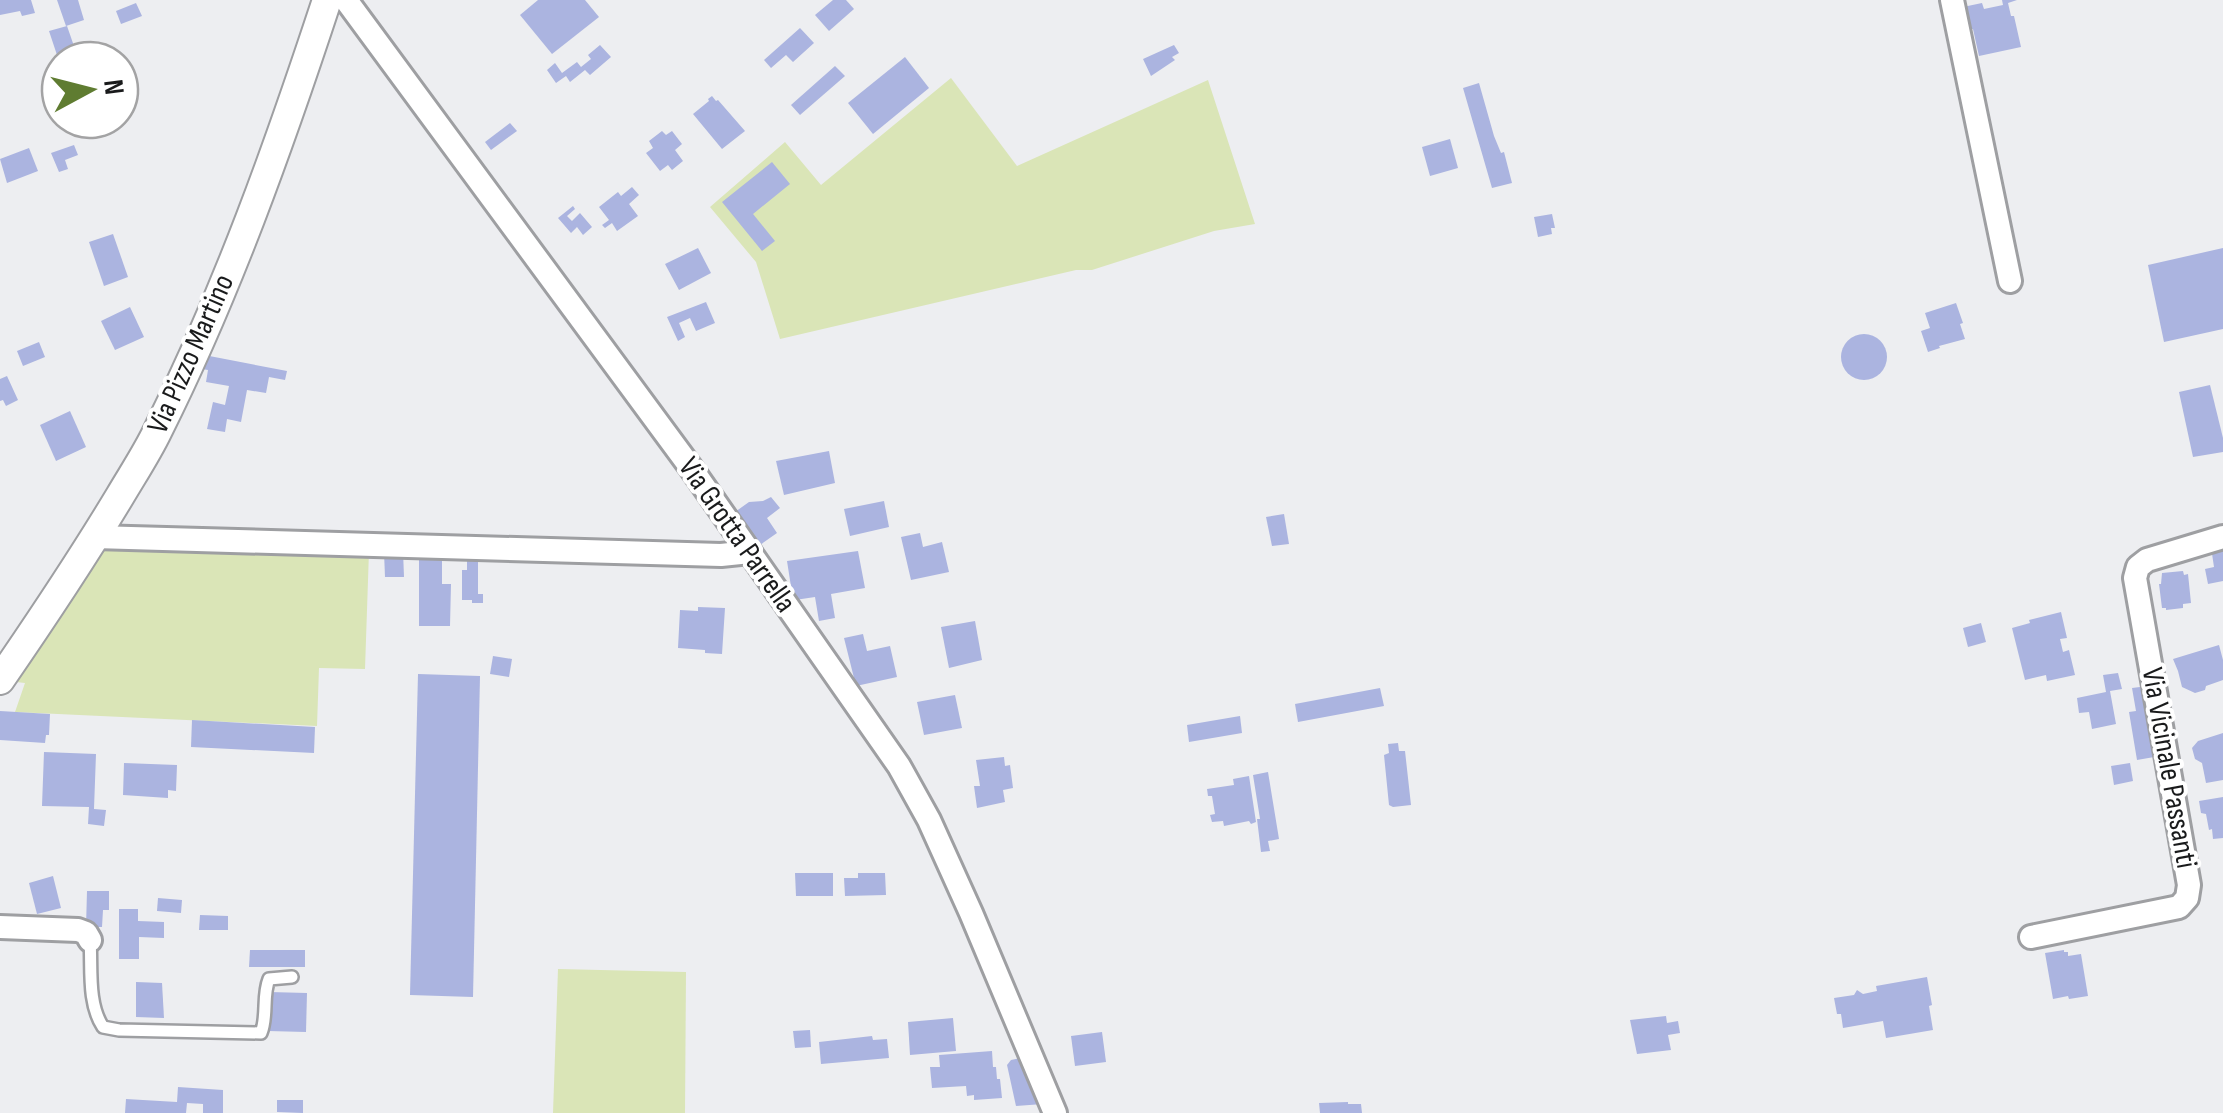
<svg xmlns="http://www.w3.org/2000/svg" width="2223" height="1113" font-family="'Sofia Sans Condensed',sans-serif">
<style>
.green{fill:#dae5b7}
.building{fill:#abb4e0}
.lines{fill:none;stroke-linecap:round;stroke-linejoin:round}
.service-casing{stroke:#9e9fa2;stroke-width:16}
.minor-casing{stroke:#9e9fa2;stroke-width:28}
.tertiary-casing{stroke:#9e9fa2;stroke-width:32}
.service{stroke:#fff;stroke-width:11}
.minor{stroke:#fff;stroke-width:22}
.tertiary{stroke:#fff;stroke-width:28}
.labels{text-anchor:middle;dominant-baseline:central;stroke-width:8;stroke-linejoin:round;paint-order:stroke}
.street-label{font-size:30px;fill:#191a1b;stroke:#fff}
</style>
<rect width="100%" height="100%" fill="#edeef1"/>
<g class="green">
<path d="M951,78l66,88 191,-86 47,144 -41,7 -122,39h-16l-296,69 -24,-77 -46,-55 75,-65 36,43z"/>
<path d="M101,546l268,5 -4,118 -46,-1 -2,58 -302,-14 10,-29 -18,-2z"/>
<path d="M558,969l128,3 -1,141h-132z"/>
</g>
<g class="building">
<path d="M0,0h31l4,13 -13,3 -2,-5 -20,4z"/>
<path d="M57,0h21l6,20 -18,6z"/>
<path d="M538,0h47l14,17 -47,37 -32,-39z"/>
<path d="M833,0h13l8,9 -25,22 -14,-16z"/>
<path d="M2002,0h15l-9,3 3,13h3l7,31 -42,9 -6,-27 -5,1 -5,-23 19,-4 2,6 19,-4z"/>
<path d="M136,3l6,13 -21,8 -5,-13z"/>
<path d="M67,26l8,23 -18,6 -8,-24z"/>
<path d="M800,28l14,15 -21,19 -7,-7 -15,13 -7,-8z"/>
<path d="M600,45l11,12 -21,18 -5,-5 -15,12 -4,-6 -10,7 -9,-13 8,-7 7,10 15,-11 4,5 10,-8 -3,-4z"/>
<path d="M1174,45l5,8 -7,4 3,3 -24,16 -8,-17z"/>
<path d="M905,57l24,31 -56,46 -25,-31z"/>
<path d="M835,66l10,10 -45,39 -9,-10z"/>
<path d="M1479,83l15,53 7,17 3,-1 8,31 -20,5 -29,-100z"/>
<path d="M712,96l4,5 2,-1 27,31 -23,18 -29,-35 16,-13 -1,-2z"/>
<path d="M510,123l7,8 -26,19 -6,-8z"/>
<path d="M662,131l4,4 6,-4 10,13 -7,6 8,11 -11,9 -4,-5 -8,6 -14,-18 7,-5 -4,-7z"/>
<path d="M1450,139l8,29 -28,8 -8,-29z"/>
<path d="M74,145l4,10 -13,5 3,9 -9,3 -8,-19z"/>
<path d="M29,148l9,23 -31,12 -7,-24z"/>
<path d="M772,162l18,22 -37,30 22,27 -13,10 -40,-49z"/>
<path d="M632,187l7,8 -10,9 9,12 -21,15 -5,-8 -7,5 -3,-3 7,-5 -10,-13 19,-15 3,4z"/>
<path d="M573,206l2,3 -8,7 5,5 8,-8 12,14 -9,8 -6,-8 -6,6 -13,-15z"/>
<path d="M1552,214l3,14h-4l1,6 -14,3 -4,-20z"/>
<path d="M113,234l15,43 -24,9 -15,-44z"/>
<path d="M698,248l13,25 -32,17 -14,-26z"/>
<path d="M2223,248v81l-59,13 -16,-77z"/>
<path d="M706,302l9,21 -19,8 -6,-13 -11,5 6,14 -7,4 -11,-24z"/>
<path d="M1956,303l7,20 -3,1 5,15 -26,7 1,2 -12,4 -7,-21 9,-3 -5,-15z"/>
<path d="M130,307l14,30 -29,13 -14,-29z"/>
<circle cx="1864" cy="357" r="23"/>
<path d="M39,342l6,15 -22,9 -6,-15z"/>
<path d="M199,354l88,17 -2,9 -16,-3 -3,16 -19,-3 -6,32 -14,-3 -2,13 -18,-3 6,-27 12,3 4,-19 -23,-4 2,-12 -12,-2z"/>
<path d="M7,376l11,24 -12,6 -3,-6 -3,1v-22z"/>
<path d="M2210,385l13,53v14l-30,5 -14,-65z"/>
<path d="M70,411l16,36 -30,14 -16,-36z"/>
<path d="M829,451l6,32 -51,12 -8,-34z"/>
<path d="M771,497l9,11 -13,10 10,15 -17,12 -25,-33 14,-10 14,-1z"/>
<path d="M884,501l5,26 -39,9 -6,-27z"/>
<path d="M1284,514l5,30 -17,2 -6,-29z"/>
<path d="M920,533l3,14 19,-5 7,30 -38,8 -10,-43z"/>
<path d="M2223,545v36l-15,3 -3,-15 9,-2 -3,-20z"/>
<path d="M403,551l1,26h-19l-1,-25z"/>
<path d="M858,551l7,37 -34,6 4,24 -16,3 -4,-24 -20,3 -9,-4 6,-3 -5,-32z"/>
<path d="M419,553h23v31h9l-1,42h-31z"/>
<path d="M467,560h11v34h5v9h-11v-3h-10v-30h5z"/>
<path d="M2183,571l1,4 4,-1 3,29 -8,1v4l-17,2v-2h-4l-3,-24h2l1,-11z"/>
<path d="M698,607l27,1 -3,46 -17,-1v-3l-27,-2 2,-38 18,1z"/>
<path d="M2061,612l6,26 -7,1 3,13 6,-2 6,25 -28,6 -1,-6 -21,5 -13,-52 18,-5 -1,-3z"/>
<path d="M975,621l7,39 -33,8 -8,-41z"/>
<path d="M1981,623l5,19 -18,5 -5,-19z"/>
<path d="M863,634l4,17 23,-5 7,31 -41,9 -12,-48z"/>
<path d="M2219,645l4,15v20l-17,6 -1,4 -10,3 -13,-6 -4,-16 -5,-12z"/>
<path d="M493,656l19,3 -3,18 -19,-3z"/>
<path d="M2118,673l4,16 -12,2 6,33 -24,5 -3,-17 -10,1 -2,-15 29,-6 -3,-17z"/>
<path d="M418,674l62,2 -7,321 -63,-2z"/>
<path d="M2148,686l12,70 -23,4 -8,-48 7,-1 -4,-23z"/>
<path d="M1380,688l4,18 -86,16 -3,-18z"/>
<path d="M955,695l7,33 -38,7 -7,-33z"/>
<path d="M0,711l50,3 -1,21h-3l-1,8 -45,-3z"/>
<path d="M1240,716l2,17 -53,9 -2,-17z"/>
<path d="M192,720l123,7 -1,26 -123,-6z"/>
<path d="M2223,733v47l-17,3 -4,-20 -7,-4 -3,-11 6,-7z"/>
<path d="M1398,743l1,8h6l6,54 -18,2 -4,-2 -5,-50 5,-2 -1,-9z"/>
<path d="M44,752l52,2 -2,55 12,1 -2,16 -16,-2 1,-17 -47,-1z"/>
<path d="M1004,757l1,9 5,-1 3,23 -10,2 2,12 -28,6 -3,-22h6l-4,-26z"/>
<path d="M124,763l53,2 -1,26 -8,-1v8l-45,-3z"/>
<path d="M2130,763l3,18 -19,4 -3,-19z"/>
<path d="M1268,772l11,67 -11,2 2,10 -9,1 -4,-33h3l-7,-44z"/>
<path d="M1249,776l7,46 -5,2 -2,-3 -25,5 -1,-5 -11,1 -2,-7 5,-1 -3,-18h-4l-1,-7 27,-4 -1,-6z"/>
<path d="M2223,797v41l-10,1 -1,-10 -3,1 -3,-16 -5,-1 -2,-12z"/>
<path d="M795,873h38v23h-37z"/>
<path d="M858,873h27l1,22 -41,1 -1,-18h14z"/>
<path d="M53,876l8,32 -24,6 -8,-31z"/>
<path d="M87,891h22v19h-6l-1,17h-16z"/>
<path d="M158,898l24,2 -1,13 -24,-2z"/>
<path d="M119,909h19v12l26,1v16l-25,-1v22h-20z"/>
<path d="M200,915l28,1v14h-29z"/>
<path d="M250,950h55v17h-56z"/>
<path d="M2064,950v2h4v4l13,-2 7,42 -19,3 -1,-3 -15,3 -8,-46z"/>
<path d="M1927,977l5,28 -3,1 4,24 -47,8 -3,-17 -40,7 -2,-14h-4l-3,-16 20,-3 3,-5 6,4 14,-3 -1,-5z"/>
<path d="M136,982l26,1 2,35 -28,-1z"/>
<path d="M269,992l38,1 -1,39 -38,-1z"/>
<path d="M1666,1016l1,7 11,-2 2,12 -12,2 3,15 -34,4 -7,-34z"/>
<path d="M953,1018l3,33 -46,4 -2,-33z"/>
<path d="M810,1030l1,17 -16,1 -2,-17z"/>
<path d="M1102,1032l4,30 -31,4 -4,-30z"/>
<path d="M872,1036l1,4 14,-1 2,19 -68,6 -2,-22z"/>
<path d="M992,1051l1,16h3l1,12h3l2,19 -28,2v-5l-7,1 -1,-10 -34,2 -2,-21h10l-1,-12z"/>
<path d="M1025,1057l18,47 -27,2 -9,-41 4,-5z"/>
<path d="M178,1087l45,3v23h-20v-9l-16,-1 -1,10h-61l1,-14 51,3z"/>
<path d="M277,1100h26v13l-26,-1z"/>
<path d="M1348,1102v2h13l1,9h-42l-1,-10z"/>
</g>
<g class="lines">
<defs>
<path id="service" d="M90,940c2,27 -3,63 13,87l16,3 142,3c7,-17 1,-37 8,-54l23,-2"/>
<g id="minor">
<path d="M346,0l345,468 208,298 30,54 42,93 84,200"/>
<path d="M1952,0l58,281"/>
<path d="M95,537l626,18 29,-3"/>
<path d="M0,927l78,3 8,3 4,7"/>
<path d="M2031,937l148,-30 8,-9 2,-13 -54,-307 3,-11 9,-7 76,-23"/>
</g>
<path id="tertiary" d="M0,680c42,-61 82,-121 120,-184 13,-22 27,-43 38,-66 69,-138 121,-284 169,-430"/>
</defs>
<use href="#service" class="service-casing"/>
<use href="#minor" class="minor-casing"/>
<use href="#tertiary" class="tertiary-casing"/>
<use href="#service" class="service"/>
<use href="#minor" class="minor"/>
<use href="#tertiary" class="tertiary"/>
</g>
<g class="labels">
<g class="street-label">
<text transform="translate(191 354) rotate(-66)">Via Pizzo Martino</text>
<text transform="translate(737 535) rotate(55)">Via Grotta Parrella</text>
<text transform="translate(2169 768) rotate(80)">Via Vicinale Passanti</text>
</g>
</g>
<g transform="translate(90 90) rotate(83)"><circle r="48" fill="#ffffff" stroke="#a3a3a4" stroke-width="2.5"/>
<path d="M0-8L18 38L0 25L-18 38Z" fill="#5f7c31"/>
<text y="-15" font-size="28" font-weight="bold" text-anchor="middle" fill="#191a1b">N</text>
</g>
</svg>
